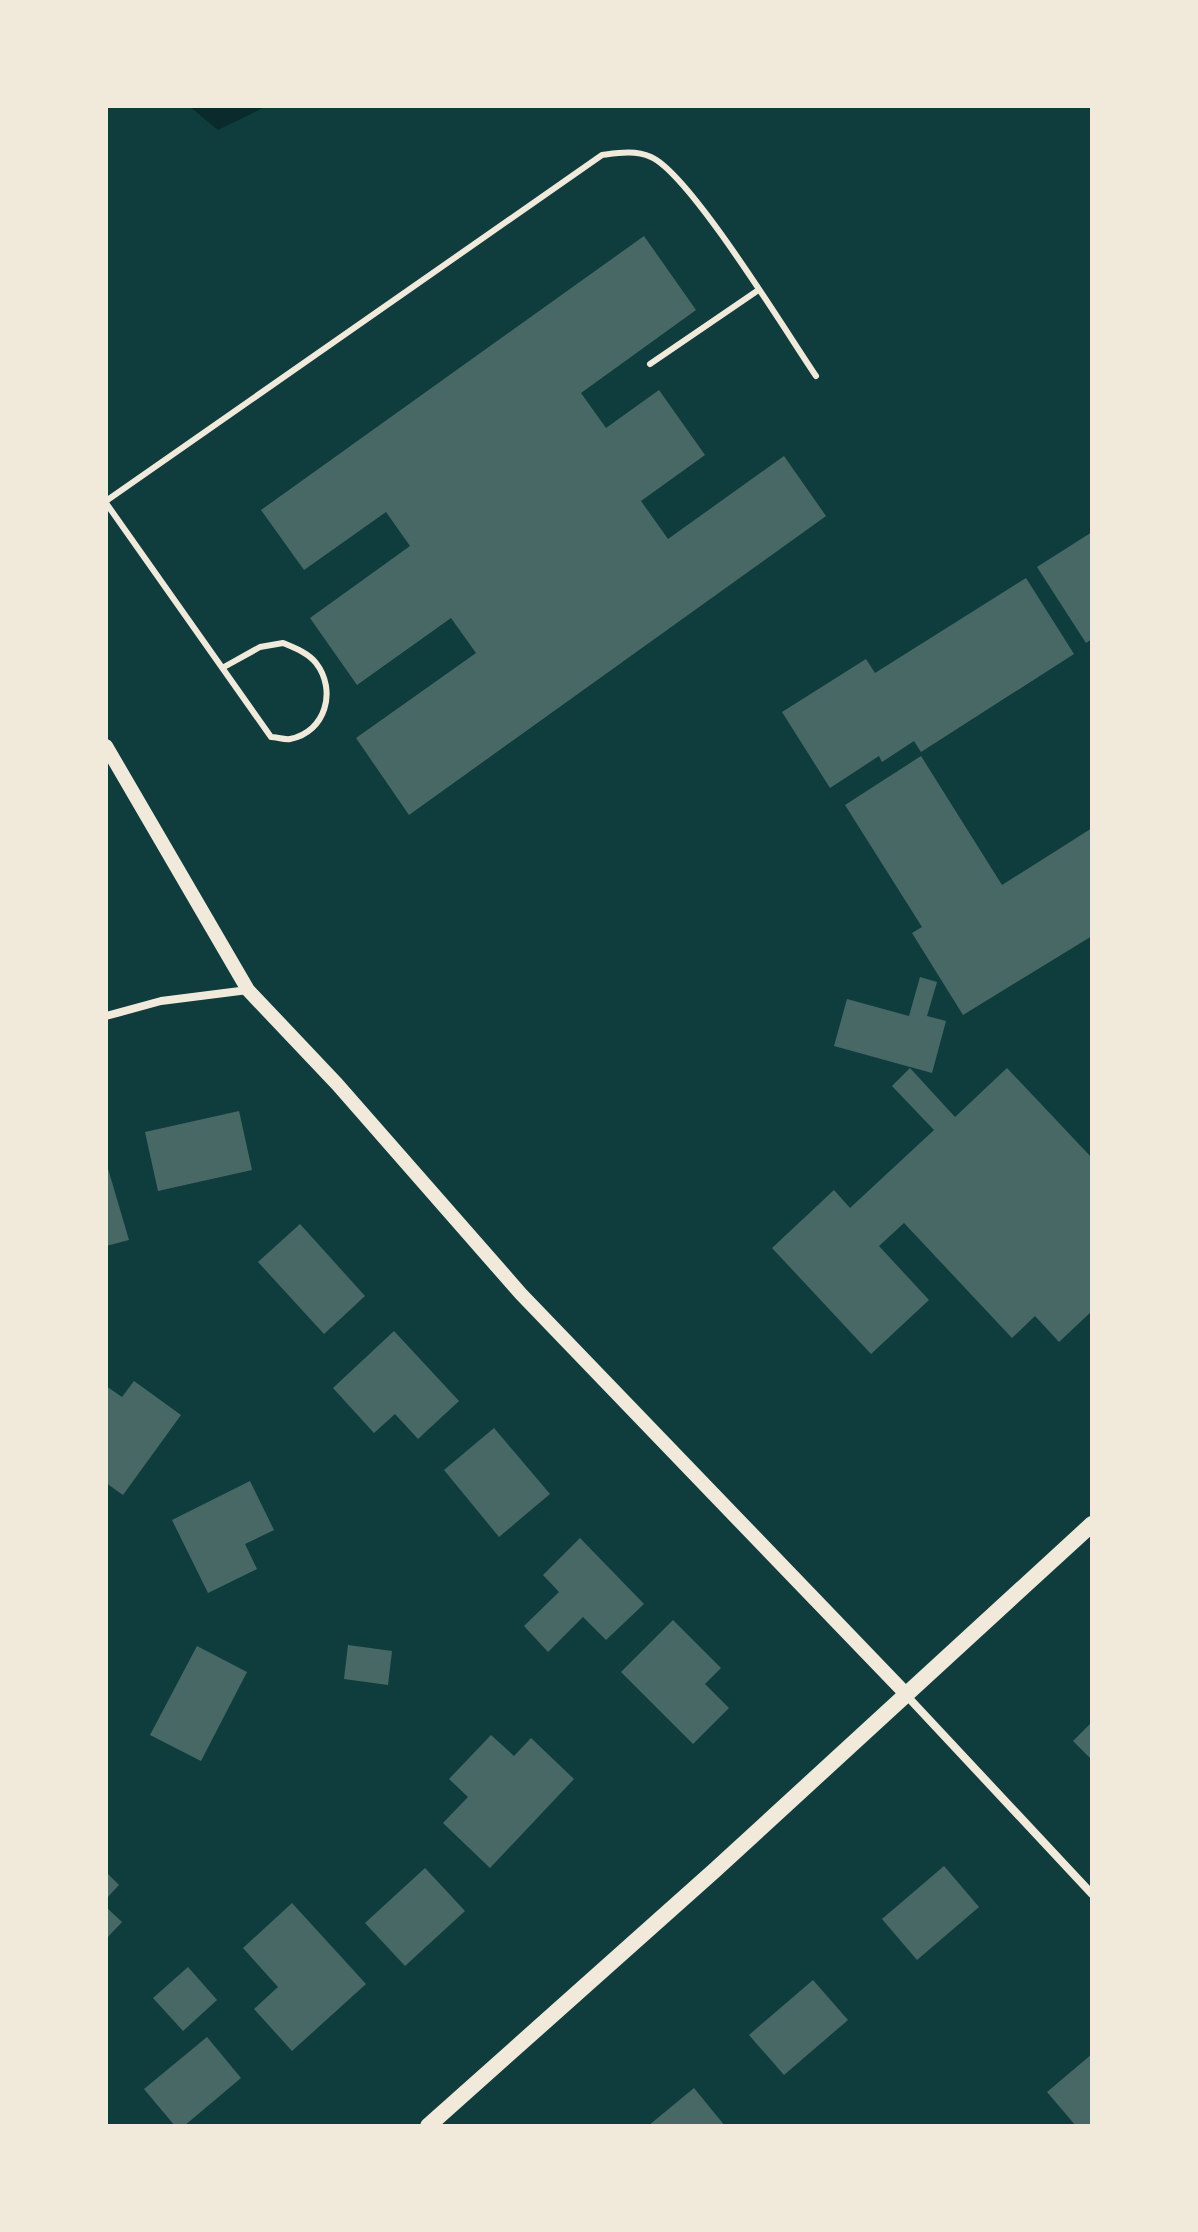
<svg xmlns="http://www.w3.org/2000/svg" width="1198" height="2232" font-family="Overpass,sans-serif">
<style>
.water{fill:#0a2a2b}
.building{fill:#486865}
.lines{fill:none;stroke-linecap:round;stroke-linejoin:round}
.service{stroke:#f1e9da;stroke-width:6}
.minor{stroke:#f1e9da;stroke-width:8}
.tertiary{stroke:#f1e9da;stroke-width:14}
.secondary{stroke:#f1e9da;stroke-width:16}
</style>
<rect width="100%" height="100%" fill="#0f3d3e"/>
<path class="water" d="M189,106h78l-49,24z"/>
<g class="building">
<path d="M644,236l52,74 -115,83 25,35 53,-38 46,65 -64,46 27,38 116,-83 42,60 -417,299 -53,-77 120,-85 -25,-35 -94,67 -47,-67 100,-72 -24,-34 -82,58 -43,-60z"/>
<path d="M1092,532v107l-6,4 -49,-76z"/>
<path d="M1026,578l48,76 -153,98 -7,-11 -32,21 -3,-6 -49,32 -48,-76 84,-53 9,14z"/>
<path d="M921,756l81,129 90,-57v108l-129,79 -51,-82 10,-6 -77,-122z"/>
<path d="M920,977l17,5 -10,34 19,5 -14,52 -98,-27 13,-47 62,17z"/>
<path d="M910,1068l45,49 52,-49 85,90v153l-33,31 -24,-26 -23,22 -108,-115 -25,23 50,54 -58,54 -99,-106 62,-58 16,18 84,-78 -42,-44z"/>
<path d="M239,1111l13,59 -94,21 -13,-59z"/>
<path d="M106,1162l23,78 -23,6z"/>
<path d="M300,1224l65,72 -41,38 -66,-72z"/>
<path d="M394,1331l65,70 -41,38 -23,-25 -21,19 -41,-45z"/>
<path d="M134,1381l47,34 -58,80 -17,-12v-97l16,11z"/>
<path d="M494,1428l56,66 -51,43 -55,-67z"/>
<path d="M250,1481l24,49 -29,14 12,25 -49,24 -36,-73z"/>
<path d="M580,1538l64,66 -38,36 -23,-23 -35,35 -24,-26 35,-34 -16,-17z"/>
<path d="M673,1620l48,48 -16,16 24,24 -36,36 -72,-72z"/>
<path d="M348,1645l44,6 -4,34 -44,-6z"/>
<path d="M197,1646l50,26 -46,89 -51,-26z"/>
<path d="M1092,1722v38l-19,-19z"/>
<path d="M491,1735l23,21 17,-18 43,41 -84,89 -47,-45 25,-26 -19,-18z"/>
<path d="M944,1866l35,41 -62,53 -35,-41z"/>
<path d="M425,1868l40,43 -60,55 -40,-43z"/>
<path d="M106,1872l13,13 -13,14z"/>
<path d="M292,1903l74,81 -74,67 -38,-42 24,-22 -35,-39z"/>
<path d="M106,1907l16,15 -16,17z"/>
<path d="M188,1967l29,33 -34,31 -30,-33z"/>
<path d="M813,1980l35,40 -64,55 -35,-40z"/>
<path d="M207,2037l34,41 -57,48h-9l-31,-37z"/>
<path d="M1092,2054v72h-16l-29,-34z"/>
<path d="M694,2088l31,38h-77z"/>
</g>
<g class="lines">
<g class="service">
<path d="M650,364l107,-73"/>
<path d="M106,501l496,-346c16,-2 33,-5 49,2 39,17 135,175 165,219"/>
<path d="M106,503l165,234c5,0 14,3 19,2 36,-7 47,-49 26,-76 -8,-10 -21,-15 -33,-20l-23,4 -36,20"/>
</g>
<g class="minor">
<path d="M106,1016l55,-15 87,-11"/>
<path d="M906,1695l186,199"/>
</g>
<path class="tertiary" d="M106,746l142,244 89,94 184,210 385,400"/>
<path class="secondary" d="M428,2126l287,-256 377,-346"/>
</g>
<rect width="1198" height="2232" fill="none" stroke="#f1e9da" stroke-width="216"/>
</svg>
